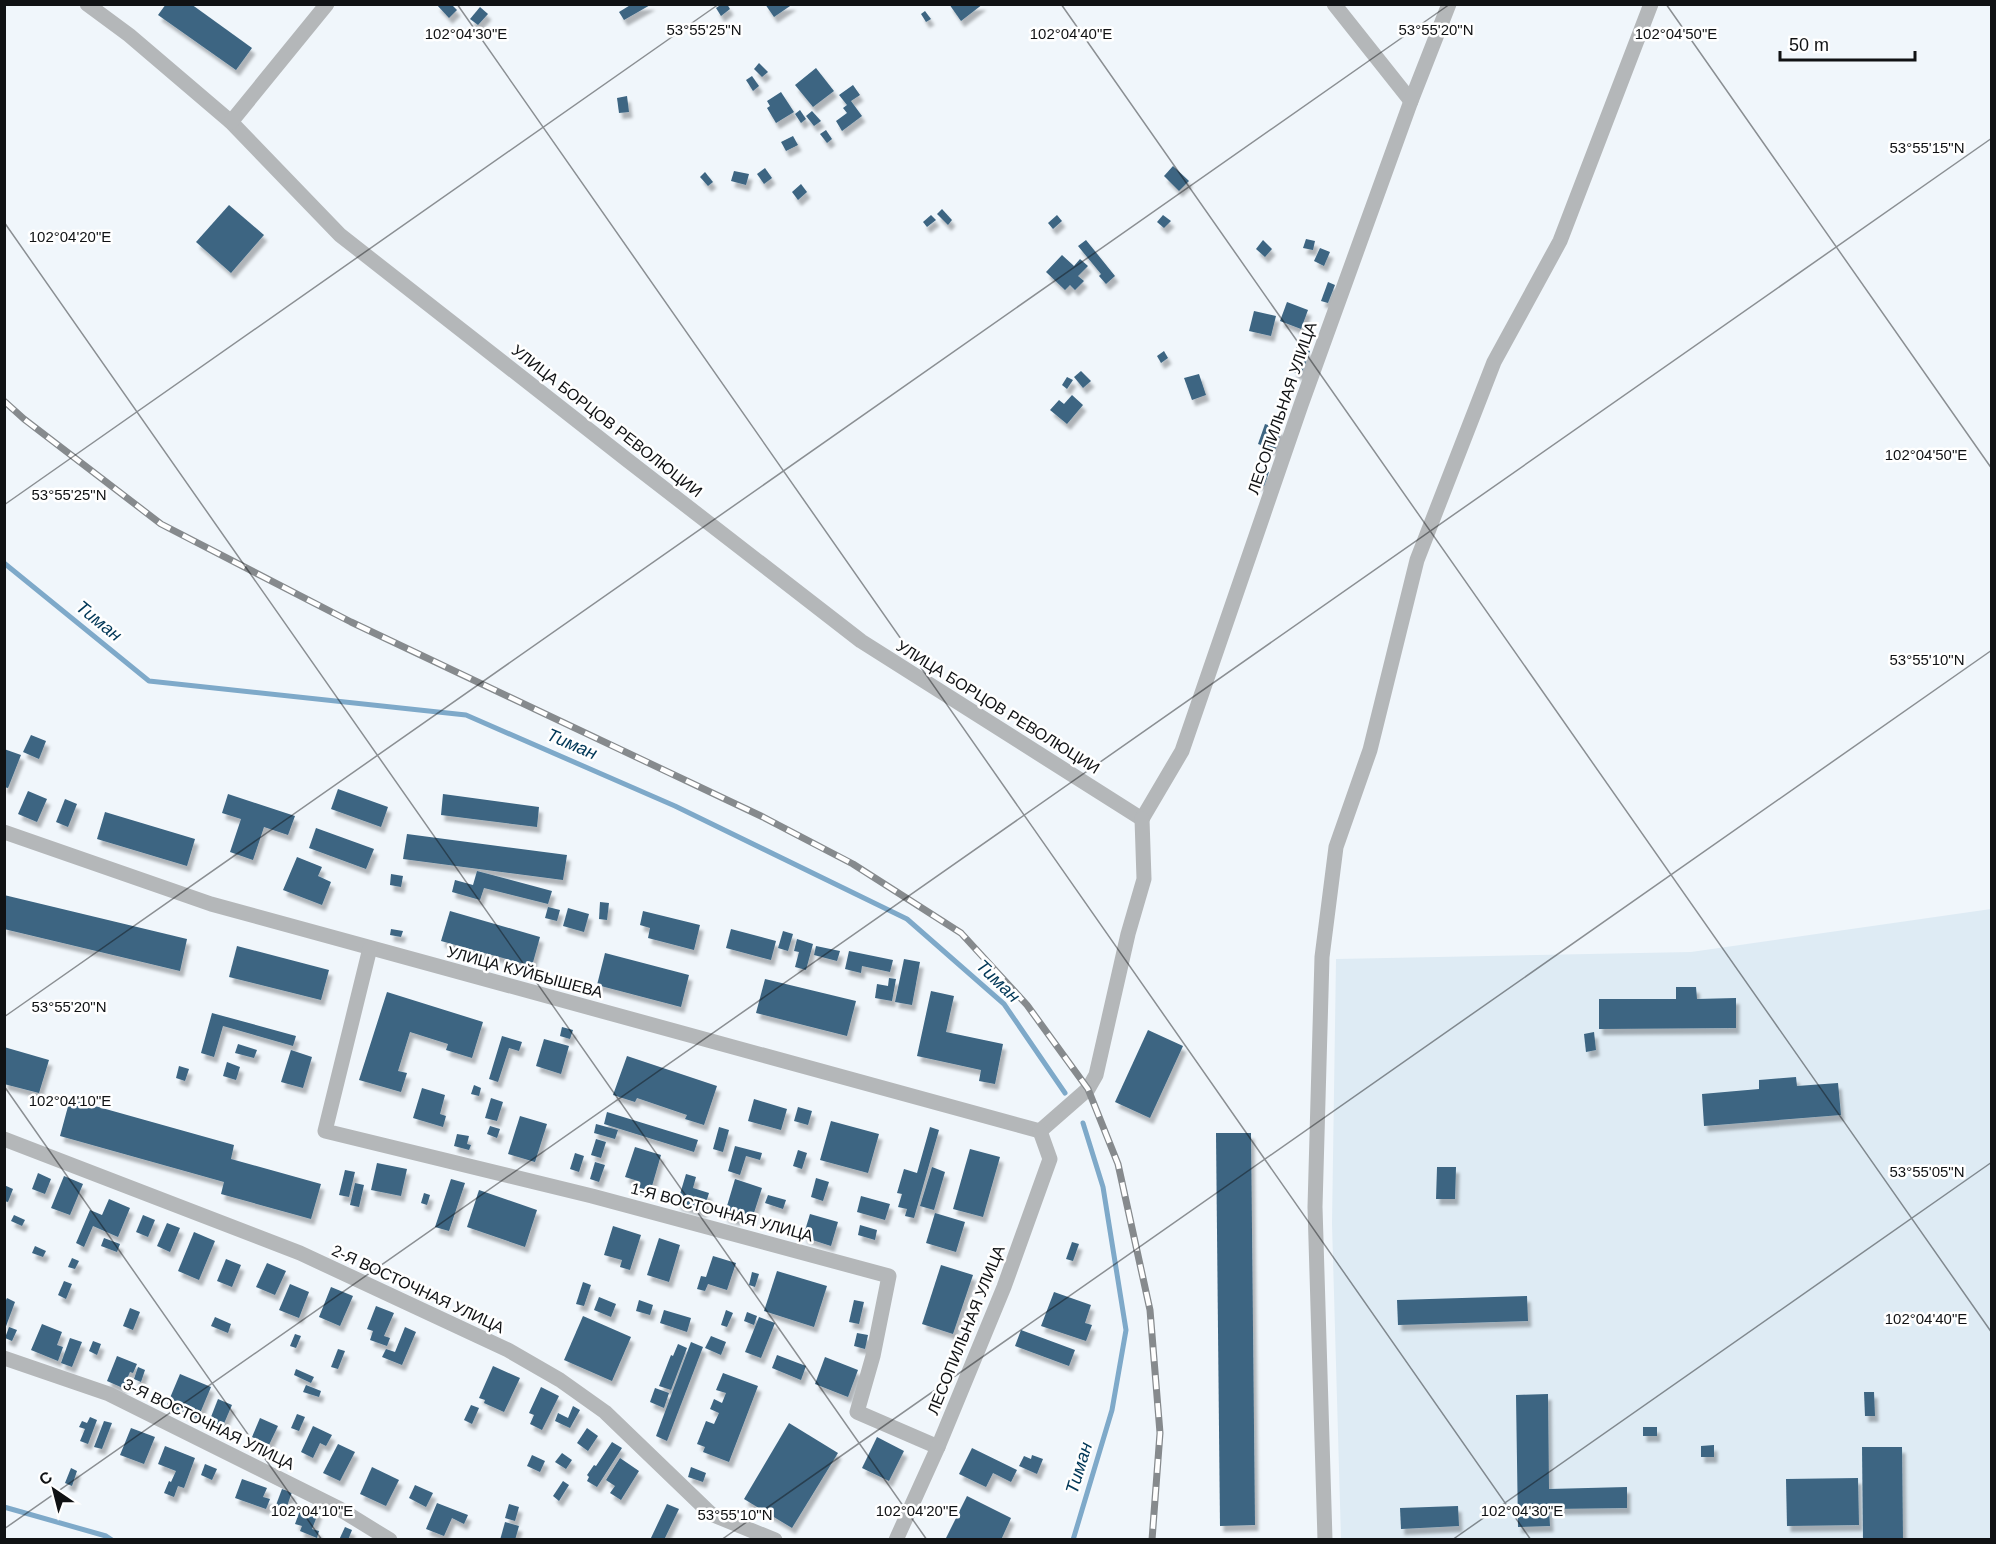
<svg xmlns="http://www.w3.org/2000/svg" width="1996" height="1544" font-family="Helvetica,sans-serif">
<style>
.built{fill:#deebf4}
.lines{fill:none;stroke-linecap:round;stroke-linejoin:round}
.stream{stroke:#7ea9c9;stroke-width:5}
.building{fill:#3c6582;filter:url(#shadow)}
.street{stroke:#b4b7b9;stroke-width:15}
.rail-casing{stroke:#868a8d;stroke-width:7}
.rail{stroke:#fff;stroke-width:4.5;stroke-dasharray:14;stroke-linecap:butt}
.ticks{fill:none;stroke:#101214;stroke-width:1.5;stroke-opacity:0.45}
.labels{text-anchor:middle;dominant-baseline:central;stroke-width:5;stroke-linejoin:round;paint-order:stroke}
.street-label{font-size:16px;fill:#101214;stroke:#fff}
.water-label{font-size:18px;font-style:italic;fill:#003757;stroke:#fff}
.ticks-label{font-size:15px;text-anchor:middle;fill:#101214;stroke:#fff;stroke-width:5;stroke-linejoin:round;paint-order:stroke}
</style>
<defs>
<filter id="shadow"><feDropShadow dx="3.5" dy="6" stdDeviation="1.5" flood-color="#0004"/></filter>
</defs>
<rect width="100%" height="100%" fill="#f0f6fb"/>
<path class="built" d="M1991,909v630h-650l-9,-315 4,-265 355,-7z"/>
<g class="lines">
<g class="stream">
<path d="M4,563l145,118 317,34 209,91 232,113 97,85 61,89"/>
<path d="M4,1507l102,29 6,4"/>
<path d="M1073,1540l39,-130 14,-80 -23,-143 -20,-64"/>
</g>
</g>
<g class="building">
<path d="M166,4h25l61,44 -16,22 -78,-55z"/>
<path d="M436,4h15l6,6 -8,8z"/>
<path d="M632,4h20l-28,16 -5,-8z"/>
<path d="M722,4h5l3,5 -9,7 -5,-8z"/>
<path d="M765,4h28l-19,13z"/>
<path d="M949,4h34l-22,17z"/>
<path d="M480,7l8,7 -10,11 -8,-6z"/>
<path d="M925,11l6,8 -5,3 -5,-8z"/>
<path d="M759,63l9,9 -6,5 -8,-8z"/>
<path d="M816,68l18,23 -21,16 -18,-22z"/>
<path d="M752,76l7,10 -6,5 -7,-11z"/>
<path d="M853,85l7,10 -9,6 11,15 -20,15 -6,-10 11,-8 -4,-5 4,-3 -8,-10z"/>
<path d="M781,92l13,20 -18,11 -9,-15 3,-2 -3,-5z"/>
<path d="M627,96l2,16 -10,1 -2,-15z"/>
<path d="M800,110l6,9 -5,4 -6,-9z"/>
<path d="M812,111l9,10 -7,5 -8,-10z"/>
<path d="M826,130l6,9 -5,4 -7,-9z"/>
<path d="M793,136l5,9 -12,6 -5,-9z"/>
<path d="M1173,166l16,15 -10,10 -15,-15z"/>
<path d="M765,168l7,10 -8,6 -7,-10z"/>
<path d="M734,171l15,3 -3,11 -15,-4z"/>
<path d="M705,172l8,10 -5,4 -8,-9z"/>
<path d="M801,184l6,8 -9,8 -6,-8z"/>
<path d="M229,205l35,30 -33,38 -35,-31z"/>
<path d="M942,209l10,11 -4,5 -11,-11z"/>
<path d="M931,215l5,5 -9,7 -4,-5z"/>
<path d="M1057,215l5,6 -9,8 -5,-6z"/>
<path d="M1163,215l8,6 -7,7 -7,-6z"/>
<path d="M1306,239l9,2 -2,9 -10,-2z"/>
<path d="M1086,240l29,36 -9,8 -7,-8 2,-2 -23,-28z"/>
<path d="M1263,240l9,9 -7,8 -9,-8z"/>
<path d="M1320,248l10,4 -6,14 -10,-5z"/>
<path d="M1062,255l12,11 6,-7 8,7 -10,10 6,5 -9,9 -5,-5 -5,5 -19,-18z"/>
<path d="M1328,282l7,3 -7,18 -7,-2z"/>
<path d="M1287,302l21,8 -7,19 -21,-8z"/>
<path d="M1254,311l22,5 -5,20 -22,-5z"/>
<path d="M1297,346l13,5 -9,24 -8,-3 7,-19 -5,-1z"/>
<path d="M1164,351l4,7 -7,5 -4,-7z"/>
<path d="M1081,371l10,10 -8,7 -9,-11z"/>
<path d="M1199,374l7,21 -14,5 -8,-22z"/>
<path d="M1067,377l6,3 -6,9 -5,-4z"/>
<path d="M1072,395l11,10 -16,19 -17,-14 9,-10 5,4z"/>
<path d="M1265,424l17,6 -7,20 -17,-6z"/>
<path d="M1261,469l8,3 -5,14 -8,-3z"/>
<path d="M31,735l15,6 -7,18 -16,-7z"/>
<path d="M4,749l17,6 -13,33 -4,-1z"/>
<path d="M338,789l50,18 -7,20 -50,-18z"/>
<path d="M28,791l19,8 -10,23 -19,-8z"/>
<path d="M228,794l67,22 -7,19 -24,-8 -11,33 -23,-8 11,-33 -19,-6z"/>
<path d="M443,794l96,13 -2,20 -96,-12z"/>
<path d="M65,799l12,5 -9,23 -12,-5z"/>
<path d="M105,812l90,27 -8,27 -90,-27z"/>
<path d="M316,828l58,21 -8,20 -57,-21z"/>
<path d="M407,834l160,21 -4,25 -160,-21z"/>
<path d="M297,857l25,10 -4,9 13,6 -9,23 -39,-15z"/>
<path d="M477,871l75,20 -4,13 -64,-16 -4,12 -28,-8 3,-12 18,5z"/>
<path d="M391,874l12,2 -2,11 -11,-2z"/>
<path d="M4,895l183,44 -7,32 -176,-42z"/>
<path d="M600,902l9,1 -2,17 -8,-1z"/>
<path d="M548,907l12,3 -3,11 -12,-3z"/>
<path d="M568,908l21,6 -5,18 -21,-6z"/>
<path d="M450,911l90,26 -8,29 -91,-25z"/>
<path d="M643,911l57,14 -6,25 -46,-12 2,-10 -10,-3z"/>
<path d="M391,929l12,2 -2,6 -11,-2z"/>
<path d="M731,929l45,12 -5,19 -45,-12z"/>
<path d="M783,931l10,3 -5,17 -10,-3z"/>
<path d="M797,939l16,5 -7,26 -11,-3 4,-15 -5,-1z"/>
<path d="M237,946l92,24 -8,30 -92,-23z"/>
<path d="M816,946l24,5 -3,10 -23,-6z"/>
<path d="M849,951l44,9 -3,12 -28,-6 -1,7 -16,-4z"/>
<path d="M605,953l84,22 -8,32 -84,-22z"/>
<path d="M904,959l16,3 -8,43 -17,-3z"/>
<path d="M889,978l7,1 -4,22 -17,-3 2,-14 11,2z"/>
<path d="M765,979l91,22 -9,35 -91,-23z"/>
<path d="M1676,987h20l1,12 39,-1v30l-137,1v-30h77z"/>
<path d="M931,991l23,5 -8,36 57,12 -8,40 -16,-3 2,-11 -64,-14z"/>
<path d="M387,992l96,30 -11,36 -26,-8 2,-6 -38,-12 -12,39 9,2 -6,19 -42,-12z"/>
<path d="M212,1013l84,23 -3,10 -70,-20 -9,31 -13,-4z"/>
<path d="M562,1027l11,3 -3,9 -10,-3z"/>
<path d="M1148,1030l35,16 -33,72 -35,-16z"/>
<path d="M1594,1032l2,18 -10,2 -2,-18z"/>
<path d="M502,1036l20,6 -3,9 -10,-3 -11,34 -9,-3z"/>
<path d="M544,1039l25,7 -8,28 -25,-8z"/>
<path d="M238,1044l19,6 -3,8 -19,-5z"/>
<path d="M4,1047l45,13 -10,33 -35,-9z"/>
<path d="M291,1050l21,7 -9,31 -22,-6z"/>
<path d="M627,1056l90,30 -13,39 -19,-6 2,-4 -50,-17 -2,4 -22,-7z"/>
<path d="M227,1062l13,5 -4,13 -13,-4z"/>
<path d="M179,1066l10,3 -4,12 -9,-3z"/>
<path d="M1796,1077l1,9 41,-3 3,32 -137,11 -2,-32 57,-5v-9z"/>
<path d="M474,1085l7,3 -2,8 -8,-2z"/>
<path d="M422,1088l23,7 -5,19 6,2 -3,11 -30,-9z"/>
<path d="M491,1098l12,4 -6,19 -12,-3z"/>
<path d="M70,1099l164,46 -3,14 90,25 -10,35 -90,-25 3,-12 -164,-46z"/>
<path d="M754,1099l33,10 -6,21 -33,-9z"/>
<path d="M798,1107l14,4 -4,14 -14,-4z"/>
<path d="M607,1112l91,28 -4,12 -90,-28z"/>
<path d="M520,1116l27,8 -12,38 -27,-8z"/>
<path d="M831,1121l48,13 -11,39 -48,-13z"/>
<path d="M596,1124l22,6 -3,9 -21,-6z"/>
<path d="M490,1126l10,3 -3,9 -10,-4z"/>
<path d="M719,1127l10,3 -6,22 -10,-3z"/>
<path d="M930,1127l9,3 -25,88 -9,-2 2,-7 -9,-2 4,-13 -5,-1 7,-24 13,4z"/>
<path d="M1216,1133h35l4,392 -35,1z"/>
<path d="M457,1134l12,2 -2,8 4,1 -2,5 -15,-4z"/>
<path d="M596,1139l10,3 -5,16 -10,-3z"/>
<path d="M735,1146l27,7 -2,7 -14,-4 -6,19 -12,-4z"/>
<path d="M635,1147l26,8 -11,38 -14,-5 2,-7 -13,-4z"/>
<path d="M970,1149l30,8 -17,60 -30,-8z"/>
<path d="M798,1150l9,3 -5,16 -9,-3z"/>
<path d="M575,1153l9,3 -5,16 -9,-3z"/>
<path d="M595,1162l10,3 -6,17 -9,-3z"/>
<path d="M377,1163l30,6 -6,27 -30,-6z"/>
<path d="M932,1167l13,5 -11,38 -14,-4z"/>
<path d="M1437,1167h19l-1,32h-19z"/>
<path d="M345,1170l10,2 -6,25 -10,-2z"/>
<path d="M38,1173l13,6 -6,15 -13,-5z"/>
<path d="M686,1174l10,3 -3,11 16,5 -6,19 -26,-8z"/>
<path d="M64,1176l19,8 -13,31 -19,-7z"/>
<path d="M816,1178l13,4 -6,19 -12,-4z"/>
<path d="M451,1179l14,4 -16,48 -14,-4z"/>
<path d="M735,1179l27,9 -10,31 -13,-4 -2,5 -13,-4z"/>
<path d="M355,1183l9,2 -5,22 -9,-2z"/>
<path d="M4,1185l9,4 -5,13 -4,-1z"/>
<path d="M479,1190l58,20 -12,37 -58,-20z"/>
<path d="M424,1193l6,2 -3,10 -6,-2z"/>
<path d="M768,1195l18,5 -3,9 -18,-6z"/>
<path d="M861,1196l29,8 -5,16 -28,-8z"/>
<path d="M109,1199l21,9 -12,29 -25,-11 -9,21 -8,-4 14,-33 12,5z"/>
<path d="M935,1213l30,9 -9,30 -30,-9z"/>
<path d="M810,1214l28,8 -7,24 -28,-9z"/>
<path d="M14,1215l11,5 -3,6 -11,-5z"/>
<path d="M143,1215l12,5 -7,17 -12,-5z"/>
<path d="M167,1223l13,5 -10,24 -13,-6z"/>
<path d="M860,1225l17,5 -2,10 -17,-5z"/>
<path d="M613,1226l28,9 -11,35 -10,-3 2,-7 -18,-5z"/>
<path d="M194,1232l21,9 -16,39 -21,-9z"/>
<path d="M104,1238l16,6 -3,8 -16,-6z"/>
<path d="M659,1238l21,7 -11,37 -22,-7z"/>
<path d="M1072,1242l7,2 -6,17 -7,-2z"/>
<path d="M35,1246l11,5 -3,6 -11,-4z"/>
<path d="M713,1256l23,7 -9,27 -19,-6 -3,7 -8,-2 4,-13 5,1z"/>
<path d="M72,1258l7,3 -4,8 -7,-2z"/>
<path d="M226,1259l15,6 -9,22 -15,-6z"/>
<path d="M267,1263l19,8 -11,24 -19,-8z"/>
<path d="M941,1265l32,10 -20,59 -31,-10z"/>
<path d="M777,1271l50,15 -13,41 -50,-16z"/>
<path d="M752,1272l7,2 -4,13 -6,-2z"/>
<path d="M64,1281l8,3 -6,15 -8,-4z"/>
<path d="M583,1282l8,3 -7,21 -8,-2z"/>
<path d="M290,1284l19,8 -10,26 -20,-8z"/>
<path d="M331,1287l22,9 -13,30 -21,-9z"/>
<path d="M1054,1292l37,13 -6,18 7,2 -6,16 -45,-15z"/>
<path d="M1527,1296l1,25 -130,4 -1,-25z"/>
<path d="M599,1297l17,7 -5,13 -17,-7z"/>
<path d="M7,1298l8,4 -10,27 -1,-25z"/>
<path d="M639,1300l14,5 -3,10 -14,-4z"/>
<path d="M854,1300l10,2 -5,22 -10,-2z"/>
<path d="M376,1306l18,7 -10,23 6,2 -3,8 -17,-6 3,-9 -6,-2z"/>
<path d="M130,1308l10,4 -7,18 -10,-4z"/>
<path d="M664,1310l27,8 -4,14 -27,-9z"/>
<path d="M726,1310l7,3 -6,14 -6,-2z"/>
<path d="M747,1312l10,4 -3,9 -10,-4z"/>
<path d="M583,1316l48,21 -19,44 -48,-21z"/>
<path d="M215,1317l16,7 -3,9 -17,-7z"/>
<path d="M759,1317l16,6 -14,35 -16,-6z"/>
<path d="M42,1324l20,8 -5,13 6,2 -5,14 -27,-11z"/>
<path d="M9,1327l8,3 -5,11 -7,-3z"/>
<path d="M405,1327l11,5 -14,33 -20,-8 4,-8 9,3z"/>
<path d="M1021,1330l54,20 -6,16 -54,-20z"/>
<path d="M857,1333l11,2 -3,14 -11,-3z"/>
<path d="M295,1334l6,2 -5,12 -6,-2z"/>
<path d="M711,1336l15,6 -5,13 -16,-7z"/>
<path d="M70,1338l12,4 -10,25 -11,-4z"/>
<path d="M93,1341l8,3 -4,11 -8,-4z"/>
<path d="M691,1342l12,5 -36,94 -11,-5z"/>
<path d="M678,1344l9,4 -16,42 -12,-4 12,-31 2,1z"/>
<path d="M338,1349l7,2 -7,18 -7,-2z"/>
<path d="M777,1355l29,11 -5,14 -29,-12z"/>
<path d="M117,1356l20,8 -4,9 -3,-1 -7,16 -16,-7z"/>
<path d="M825,1357l33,13 -10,27 -33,-13z"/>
<path d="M493,1366l27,12 -16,34 -20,-9 1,-3 -6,-2z"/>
<path d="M138,1367l7,3 -4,12 -7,-3z"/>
<path d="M296,1369l18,8 -3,6 -17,-8z"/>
<path d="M723,1373l35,13 -29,76 -26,-10 2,-5 -8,-3 9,-23 8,3 5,-11 -9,-4 4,-10 8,4 4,-10 -10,-3z"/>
<path d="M180,1374l31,13 -13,31 -31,-13z"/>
<path d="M306,1385l15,6 -2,6 -16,-5z"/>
<path d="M541,1387l18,9 -17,34 -12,-6 4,-9 -5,-2z"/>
<path d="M655,1388l14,5 -5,15 -14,-6z"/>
<path d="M1864,1392h10l1,24h-10z"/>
<path d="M1548,1394l1,95 78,-2v21l-78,1 1,17 -32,1 -2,-132z"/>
<path d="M218,1399l14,6 -10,23 -13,-6z"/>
<path d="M471,1405l8,3 -7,16 -8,-4z"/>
<path d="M573,1406l7,4 -10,18 -15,-7 3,-8 10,5z"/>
<path d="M297,1414l8,3 -6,14 -8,-3z"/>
<path d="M90,1417l7,3 -9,24 -8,-3 5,-12 -6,-2 3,-6 5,2z"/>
<path d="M260,1418l18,8 -9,19 -17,-8z"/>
<path d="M104,1421l8,2 -10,26 -8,-2z"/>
<path d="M789,1423l49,30 -46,75 -48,-29z"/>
<path d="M313,1426l19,9 -6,11 -6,-3 -7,15 -12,-6z"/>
<rect x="1643" y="1427" width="14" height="9"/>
<path d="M131,1428l24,9 -11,27 -24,-9z"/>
<path d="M587,1428l11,8 -10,15 -11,-8z"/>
<path d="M877,1437l27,14 -15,30 -27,-13z"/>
<path d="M612,1442l10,6 -25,39 -10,-6 2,-4 -2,-2 7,-10 2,1z"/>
<path d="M338,1444l17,8 -15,29 -17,-8z"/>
<path d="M1714,1445v12h-13v-11z"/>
<path d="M165,1446l30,12 -11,30 -6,-2 -4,11 -10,-4 5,-12 2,1 5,-11 -18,-7z"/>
<path d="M1862,1447h40l1,93h-40z"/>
<path d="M972,1448l45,22 -6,12 -18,-9 -7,14 -27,-13z"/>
<path d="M562,1453l10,7 -6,9 -11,-7z"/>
<path d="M532,1455l13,6 -5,11 -13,-6z"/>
<path d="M1032,1455l11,4 -6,15 -18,-8 5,-10 7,3z"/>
<path d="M620,1458l19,13 -18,29 -11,-7 5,-7 -9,-6z"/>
<path d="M205,1464l12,5 -5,11 -11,-5z"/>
<path d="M372,1467l27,13 -13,26 -26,-12z"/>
<path d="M691,1467l15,6 -3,9 -15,-5z"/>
<path d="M71,1468l6,3 -5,15 -7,-3z"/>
<path d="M1858,1478l1,47 -72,1 -1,-47z"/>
<path d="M242,1479l25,9 -4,9 7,2 -4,10 -31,-11z"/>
<path d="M563,1481l6,4 -10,16 -6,-5z"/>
<path d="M415,1485l18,8 -7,14 -17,-9z"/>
<path d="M282,1489l10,3 -6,17 -10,-4z"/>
<path d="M967,1496l44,22 -10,22h-56z"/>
<path d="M437,1503l31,12 -4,9 -12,-6 -8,18 -18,-7z"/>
<path d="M509,1504l10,3 -4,14 -10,-3z"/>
<path d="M667,1504l12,5 -15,31h-14z"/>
<path d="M302,1505l17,6 -7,18 7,2 -2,7 -17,-7 2,-5 -7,-2z"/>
<path d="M1458,1506l1,20 -58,3 -1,-21z"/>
<path d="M505,1522l14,4 -4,14h-15z"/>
<path d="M345,1527l7,3 -4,10h-9z"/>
</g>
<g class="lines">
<g class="street">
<path d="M87,4l42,31 102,87 109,113 286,224 235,182 281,178"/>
<path d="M1334,4l77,97"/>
<path d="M231,122l96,-118"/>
<path d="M1142,819l40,-68 119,-346 110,-304 38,-97"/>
<path d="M4,832l207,72 829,227"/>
<path d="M370,948l-45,183 267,65 297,80 -16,80 -16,56 81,35"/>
<path d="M1040,1131l48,-42 8,-14 32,-141 16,-55 -2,-60"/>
<path d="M4,1139l296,114 208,97 52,30 45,32 106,102 64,26"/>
<path d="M4,1358l105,36 229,114 52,32"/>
<path d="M896,1540l42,-93 66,-160 46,-128 -10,-28"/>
<path d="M1325,1540l-10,-333 7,-250 14,-110 34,-97 47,-190 77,-198 66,-121 91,-237"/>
</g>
<defs>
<path id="rail" d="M4,401l20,18 137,105 190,98 412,195 90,47 108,69 66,72 61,84 30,75 32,146 10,123 -8,107"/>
</defs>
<use href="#rail" class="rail-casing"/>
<use href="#rail" class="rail"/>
</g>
<path class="ticks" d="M457,4l1074,1536M1061,4l931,1329M1666,4l326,465M4,222l923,1318M4,505l715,-501M4,1017l1446,-1013M4,1086l318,454M4,1529l1988,-1391M721,1540l1271,-890M1452,1540l540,-378"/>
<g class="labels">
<g class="street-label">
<text transform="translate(1282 408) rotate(-71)">ЛЕСОПИЛЬНАЯ УЛИЦА</text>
<text transform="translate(607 421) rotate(38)">УЛИЦА БОРЦОВ РЕВОЛЮЦИИ</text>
<text transform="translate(998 707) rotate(32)">УЛИЦА БОРЦОВ РЕВОЛЮЦИИ</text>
<text transform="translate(525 972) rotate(15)">УЛИЦА КУЙБЫШЕВА</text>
<text transform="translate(722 1212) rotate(15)">1-Я ВОСТОЧНАЯ УЛИЦА</text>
<text transform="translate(418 1289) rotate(25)">2-Я ВОСТОЧНАЯ УЛИЦА</text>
<text transform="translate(966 1330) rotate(-68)">ЛЕСОПИЛЬНАЯ УЛИЦА</text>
<text transform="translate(209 1424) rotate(26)">3-Я ВОСТОЧНАЯ УЛИЦА</text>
</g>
<g class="water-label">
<text transform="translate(99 621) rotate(39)">Тиман</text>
<text transform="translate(572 744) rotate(23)">Тиман</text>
<text transform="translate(998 981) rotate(44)">Тиман</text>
<text transform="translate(1079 1468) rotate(-73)">Тиман</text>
</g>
</g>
<g class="ticks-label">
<text x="704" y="35">53°55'25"N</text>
<text x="1436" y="35">53°55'20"N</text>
<text x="1071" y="39">102°04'40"E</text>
<text x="1676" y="39">102°04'50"E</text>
<text x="466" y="39">102°04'30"E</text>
<text x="1927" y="153">53°55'15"N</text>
<text x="70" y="242">102°04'20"E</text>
<text x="1926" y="460">102°04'50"E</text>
<text x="69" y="500">53°55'25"N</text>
<text x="1927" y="665">53°55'10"N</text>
<text x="69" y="1012">53°55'20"N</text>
<text x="70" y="1106">102°04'10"E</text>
<text x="1927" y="1177">53°55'05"N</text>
<text x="1926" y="1324">102°04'40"E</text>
<text x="312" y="1516">102°04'10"E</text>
<text x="917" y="1516">102°04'20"E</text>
<text x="1522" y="1516">102°04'30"E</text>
<text x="735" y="1520">53°55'10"N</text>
</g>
<rect width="1996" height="1544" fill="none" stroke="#101214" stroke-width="12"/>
<g transform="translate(54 1490) rotate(325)" stroke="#ffffff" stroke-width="4.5" paint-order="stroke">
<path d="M0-4.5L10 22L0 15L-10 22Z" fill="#101214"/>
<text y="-9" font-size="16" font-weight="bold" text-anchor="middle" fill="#101214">С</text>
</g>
<path d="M1780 51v9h135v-9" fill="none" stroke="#101214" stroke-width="3"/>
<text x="1789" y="51" font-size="18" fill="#101214" stroke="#ffffff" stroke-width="4.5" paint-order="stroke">50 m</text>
</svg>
